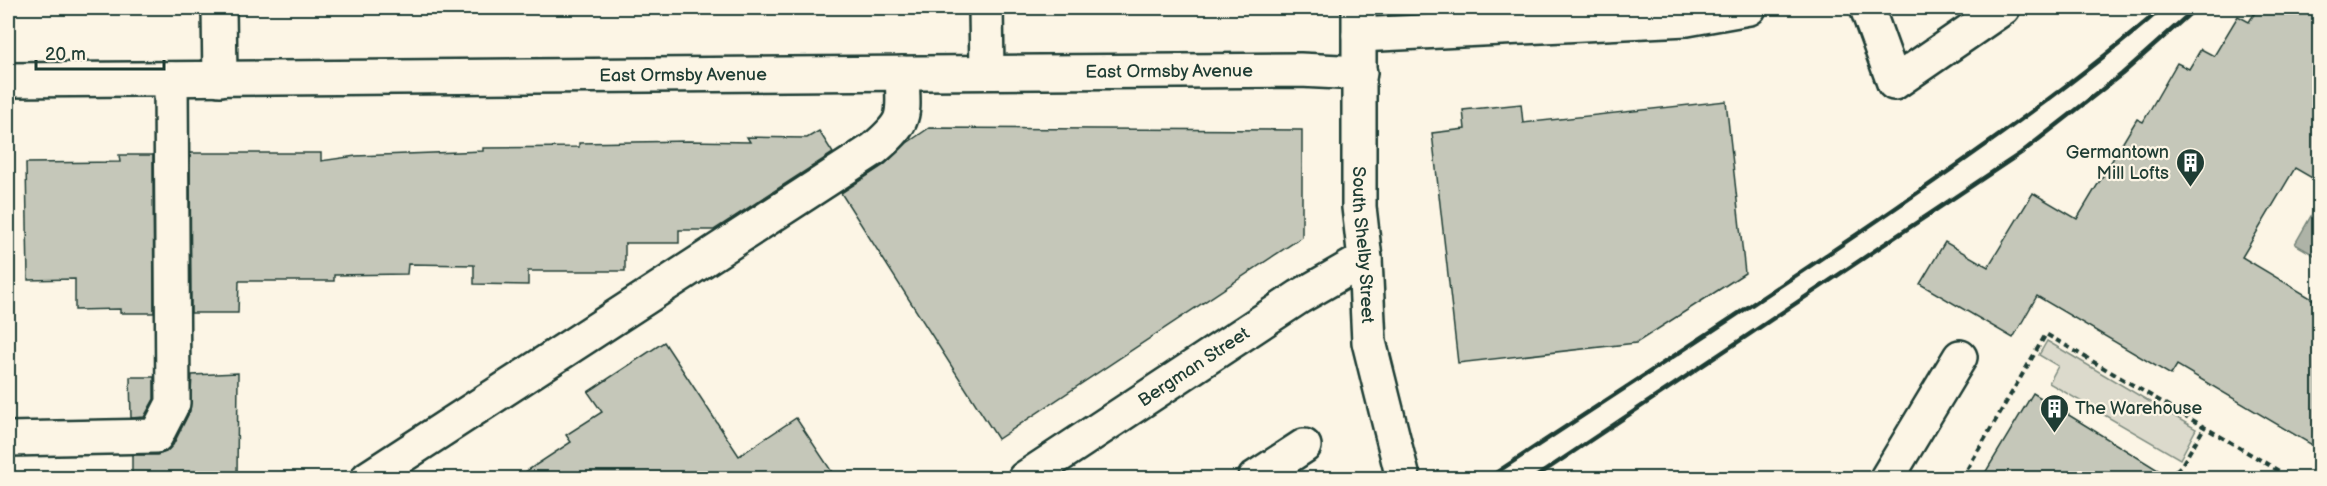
<svg xmlns="http://www.w3.org/2000/svg" width="2327" height="486" font-family="'Balsamiq Sans',sans-serif">
<style>
.green{fill:#dcdacc;stroke:#7e8c80;stroke-width:1.5}
.water{fill:#aeb3a7;stroke:#758479;stroke-width:1.5}
.building{fill:#c5c7b9;stroke:#1f3d34;stroke-width:1.5}
.lines{fill:none;stroke-linecap:round;stroke-linejoin:round}
.minor-casing{stroke:#1f3d34;stroke-width:38}
.major-casing{stroke:#1f3d34;stroke-width:38}
.path{stroke:#1f3d34;stroke-width:4;stroke-dasharray:6 4.5;stroke-linecap:butt}
.minor{stroke:#fcf5e5;stroke-width:33}
.major{stroke:#fcf5e5;stroke-width:33}
.rail{stroke:#1f3d34;stroke-width:4.5}
.labels{text-anchor:middle;dominant-baseline:central;stroke-width:4.5;stroke-linejoin:round;paint-order:stroke}
.street-label{font-size:18px;fill:#1f3d34;stroke:#fcf5e5}
.poi-label{font-size:18px;fill:#1f3d34;stroke:#fcf5e5;text-anchor:end}
</style>
<rect width="100%" height="100%" fill="#fcf5e5"/>
<filter id="ink" filterUnits="userSpaceOnUse"><feTurbulence type="fractalNoise" baseFrequency=".0167" numOctaves="2"/><feDisplacementMap in="SourceGraphic" scale="12" xChannelSelector="R" yChannelSelector="G"/><feConvolveMatrix kernelMatrix="1 2 1 2 8 2 1 2 1" color-interpolation-filters="sRGB"/></filter>
<g filter="url(#ink)">
<path class="green" d="M2047,341l149,88 -16,30 -131,-76 9,-17 -19,-11z"/>
<path class="water" d="M2315,209l4,2v47l-24,-14z"/>
<g class="building">
<path d="M2258,8h61v174l-24,-14 -53,89 77,46v146l-142,-84 -6,10 -134,-79 -24,42 -93,-54 25,-42 43,25 45,-74 44,26 60,-100 6,3 34,-59 12,6 12,-20 13,7 24,-40 11,6z"/>
<path d="M1726,101l19,172 -109,70 -178,20 -26,-230 33,-4 -2,-19 58,-6 2,19z"/>
<path d="M929,128l373,2v107l-304,202 -157,-246 43,-28 23,-22z"/>
<path d="M819,131l14,22 -119,77h-35v13h-54v28h-97v14l-54,-1v-19l-66,-1 -1,10 -73,1v6h-95l-1,32h-47l-1,-160h131v8l35,-5 127,-5v-3l96,-1v-4l109,-2 62,1 -3,-5 60,1z"/>
<path d="M119,155h34l1,158h-34v-4l-45,1v-31l-47,1 -2,-117 94,-1z"/>
<path d="M664,342l75,114 57,-38 40,60h-320l55,-36 -5,-7 36,-23 -14,-20z"/>
<path d="M238,373l-1,105h-105v-23h25l9,-3 7,-7 17,-34 2,-36z"/>
<path d="M130,377h24v22l-10,18 -13,1z"/>
<path d="M2033,393l138,85h-189z"/>
</g>
<g class="lines">
<defs>
<g id="minor">
<path d="M219,8l1,71"/>
<path d="M986,8l1,64"/>
<path d="M1867,8l27,75 109,-75"/>
<path d="M1359,35l328,-16 62,-11"/>
<path id="s1" d="M8,80l1292,-10 60,3"/>
<path d="M8,439l148,-3 17,-33 -2,-324"/>
<path d="M368,478l506,-329c35,-30 29,-33 28,-76"/>
<path id="s2" d="M1025,478l274,-181 66,-38"/>
<path d="M1255,478l49,-32"/>
<path d="M1887,478l73,-121"/>
</g>
<g id="major">
<path id="s3" d="M1359,8v199l6,52 4,83 34,136"/>
</g>
</defs>
<use href="#minor" class="minor-casing"/>
<use href="#major" class="major-casing"/>
<g class="path">
<path d="M1962,478l84,-144 245,144"/>
<path d="M2168,478l13,-12 23,-38"/>
</g>
<use href="#minor" class="minor"/>
<use href="#major" class="major"/>
<g class="rail">
<path d="M1488,478c136,-90 274,-178 409,-271 91,-63 181,-126 265,-199"/>
<path d="M1534,478l487,-325 101,-79 74,-66"/>
</g>
</g>
</g>
<defs>
<symbol id="building-pin" viewBox="-11 -11 22 30"><path d="M0 17L-7.5 6A9.5 9.5 0 1 1 7.5 6Z" fill="#1f3d34" stroke="#fcf5e5"/><path d="M-4-6H4V6H1V3H-1V6H-4ZM-2.5-4.3h1.7v1.8h-1.7ZM.8-4.3h1.7v1.8H.8ZM-2.5-1h1.7V.8h-1.7ZM.8-1h1.7V.8H.8Z" fill="#fff"/></symbol>
</defs>
<g fill-rule="evenodd">
<use href="#building-pin" x="2174" y="146" width="33" height="45"/>
<use href="#building-pin" x="2038" y="392" width="33" height="45"/>
</g>
<g class="labels">
<g class="street-label">
<text stroke="none"><textPath href="#s1" startOffset="1161">East Ormsby Avenue</textPath></text>
<text stroke="none"><textPath href="#s1" startOffset="675">East Ormsby Avenue</textPath></text>
<text stroke="none"><textPath href="#s3" startOffset="237">South Shelby Street</textPath></text>
<text stroke="none"><textPath href="#s2" startOffset="202">Bergman Street</textPath></text>
</g>
<g class="poi-label">
<text x="2169" y="152">Germantown<tspan x="2169" dy="21">Mill Lofts</tspan></text>
<text x="2075" y="408" text-anchor="start">The Warehouse</text>
</g>
</g>
<rect width="2327" height="486" fill="none" stroke="#fcf5e5" stroke-width="30"/>
<rect x="15" y="15" width="2297" height="456" fill="none" stroke="#1f3d34" stroke-width="2" filter="url(#ink)"/>
<path d="M36 60v9h128v-9" fill="none" stroke="#1f3d34" stroke-width="3"/>
<text x="45" y="60" font-size="18" fill="#1f3d34" stroke="#fcf5e5" stroke-width="4.5" paint-order="stroke">20 m</text>
</svg>
